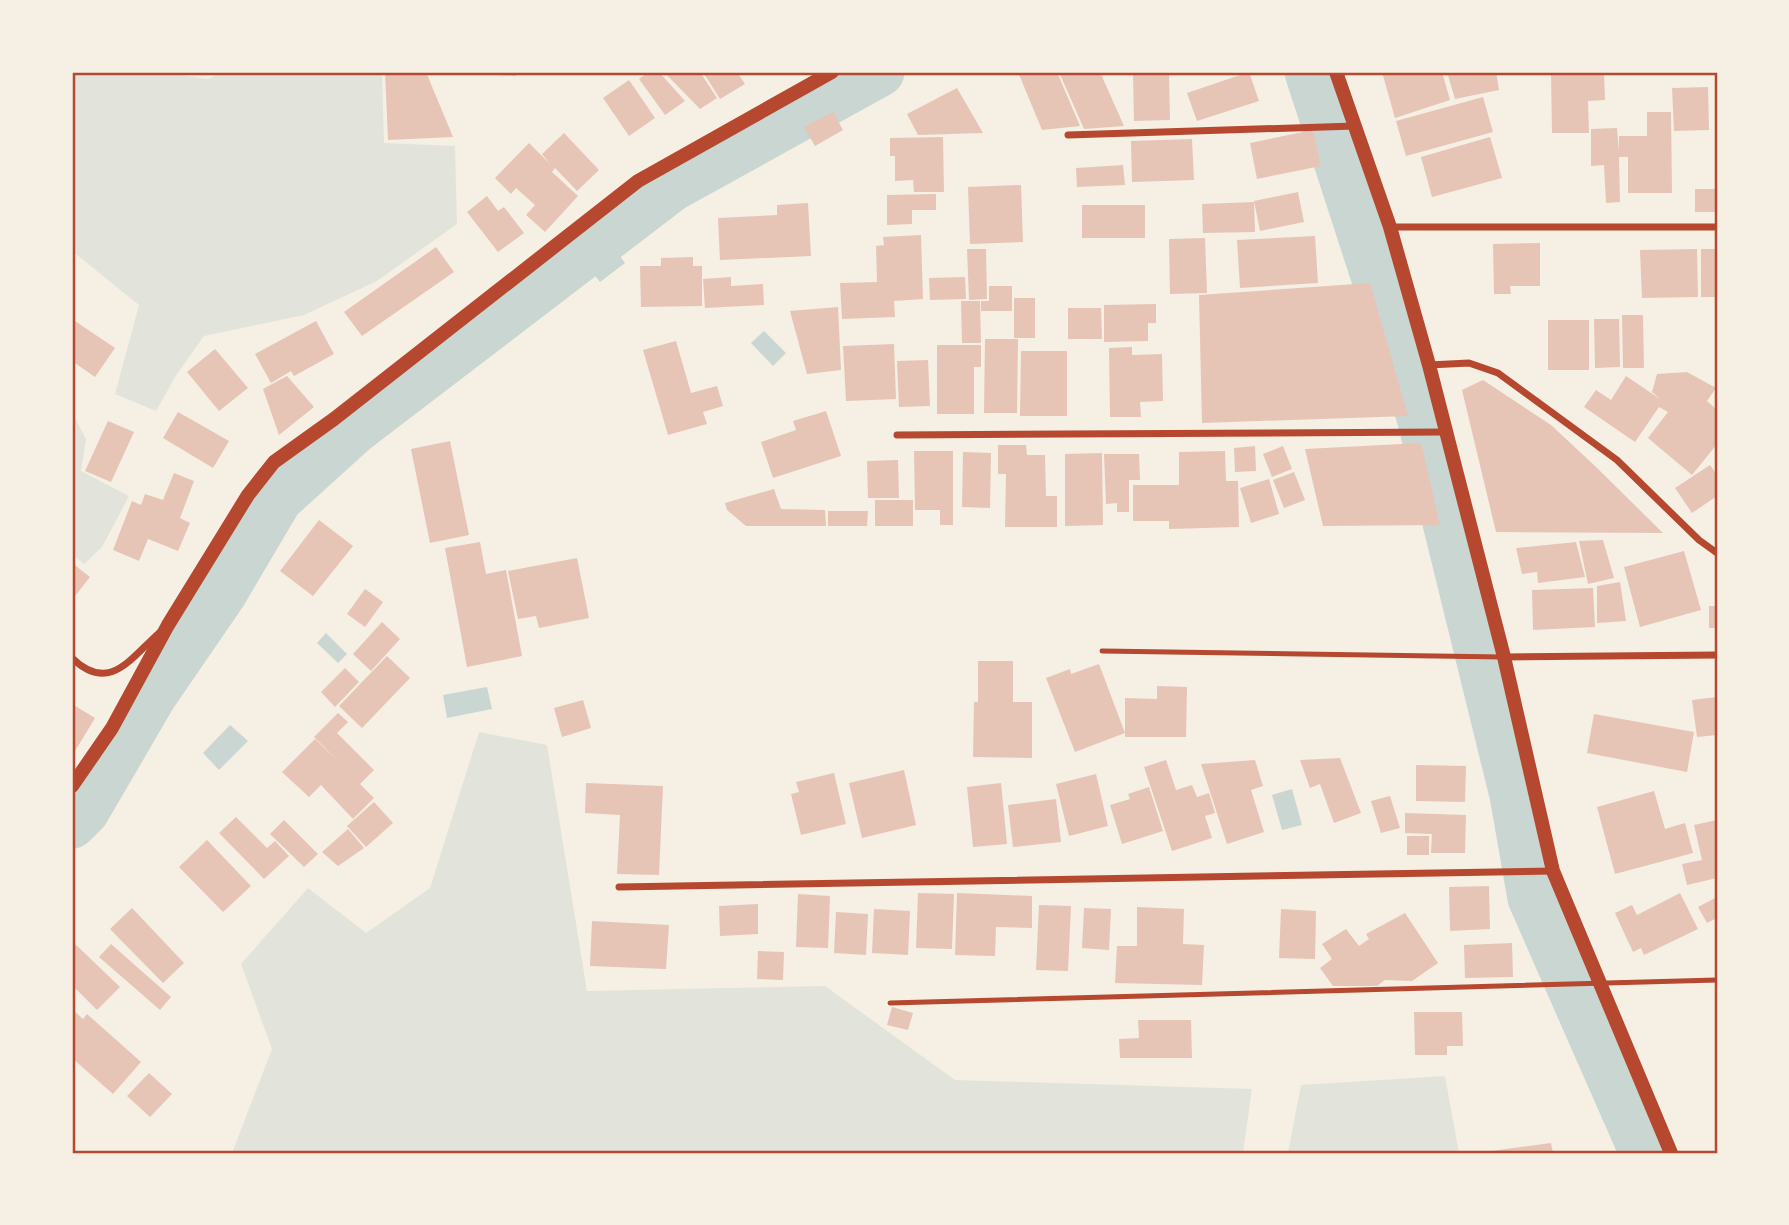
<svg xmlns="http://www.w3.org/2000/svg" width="1789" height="1225" font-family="Inter,sans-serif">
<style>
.green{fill:#e2e4dc}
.water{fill:#c9d6d2}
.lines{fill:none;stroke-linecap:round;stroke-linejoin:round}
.river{stroke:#c9d6d2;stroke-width:49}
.building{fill:#e6c5b7}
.service{stroke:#b5482f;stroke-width:5}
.minor{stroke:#b5482f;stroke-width:7}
.secondary{stroke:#b5482f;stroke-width:14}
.neatline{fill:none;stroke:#b5482f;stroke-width:2.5}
</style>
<rect width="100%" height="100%" fill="#f6efe4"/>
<g class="green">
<path d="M72,72h88l48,7 15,-7h159l2,71 71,3 2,78 -80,57 -73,34 -100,21 -29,41 -19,34 -41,-17 24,-89 -67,-54z"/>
<path d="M72,412l14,27 -5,32 48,25 -27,51 -18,17 -12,-10z"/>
<path d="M479,732l68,13 40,246 238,-5 130,94 297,9 -9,64h-1011l40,-104 -31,-85 67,-76 58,45 64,-45z"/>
<path d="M1445,1076l14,77h-171l13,-68z"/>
</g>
<g class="water">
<path d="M614,248l11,15 -25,19 -11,-14z"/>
<path d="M764,331l22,22 -13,13 -22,-23z"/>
<path d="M326,633l21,21 -9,9 -21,-20z"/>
<path d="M487,687l5,22 -45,9 -4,-23z"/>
<path d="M230,725l18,16 -29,29 -16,-17z"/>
<path d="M1292,789l10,36 -20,5 -10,-35z"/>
</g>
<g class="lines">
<g class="river">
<path d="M1309,72l112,345 93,378 18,103 112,255"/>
<path d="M72,824l13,-13 67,-115 70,-102 56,-95 76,-69 318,-243 208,-115"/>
</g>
</g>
<g class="building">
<path d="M385,72h41l27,65 -65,3z"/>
<path d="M479,72h38l-1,4 -37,-2z"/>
<path d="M649,72h10l26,29 -20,14 -26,-36z"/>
<path d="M664,72h36l17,26 -17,11z"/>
<path d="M703,72h34l8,12 -25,15z"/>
<path d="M1018,72h39l23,54 -38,4z"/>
<path d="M1059,72h41l24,54 -40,3z"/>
<path d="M1249,72l10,29 -62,20 -10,-28z"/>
<path d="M1382,72h60l8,28 -55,18z"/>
<path d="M1447,72h49l3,18 -44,9z"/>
<path d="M1604,72l1,28 -17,1 1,32h-37l-1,-60z"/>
<path d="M1169,74l1,46 -36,1 -1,-46z"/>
<path d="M629,80l26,38 -26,18 -26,-38z"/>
<path d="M1708,87l1,43 -35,1 -2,-43z"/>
<path d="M957,88l26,45 -65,2 -11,-21z"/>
<path d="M1483,97l10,35 -87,24 -10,-35z"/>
<path d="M833,112l10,18 -28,16 -11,-19z"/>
<path d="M1647,112h24l1,81h-44v-36h-9l1,45 -14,1 -2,-38 -13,1v-37l26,-1 2,24v-16h28z"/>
<path d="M1313,130l8,36 -64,13 -7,-36z"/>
<path d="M564,133l35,37 -22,21 -22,-23 -3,4 26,24 -33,36 -19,-17 9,-10 -19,-17 -5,6 -16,-16 34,-35 21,21 -8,-10z"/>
<path d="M943,137l1,55h-30l-1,-12 -18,1v-25h-5v-18z"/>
<path d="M1490,137l12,41 -70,19 -11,-40z"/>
<path d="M1192,139l2,41 -62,2 -1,-41z"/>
<path d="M1123,165l2,20 -48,2 -1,-19z"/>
<path d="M1021,185l2,57 -53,2 -2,-57z"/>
<rect x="1695" y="189" width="22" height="23"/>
<path d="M1298,192l6,30 -44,9 -6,-30z"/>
<path d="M936,194v16h-24v14l-25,1v-30z"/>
<path d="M487,196l11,15 6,-4 20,26 -26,19 -31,-40z"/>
<path d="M1254,202l1,30 -52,1 -1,-29z"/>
<path d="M808,203l3,53 -91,4 -2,-42 59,-3v-10z"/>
<rect x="1082" y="205" width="63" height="33"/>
<path d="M921,235l2,64 -29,2 1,16 -53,2 -2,-36 37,-1 -1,-36 8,-1 -1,-8z"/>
<path d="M1315,236l3,47 -78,5 -3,-48z"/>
<path d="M1205,238l2,55 -37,1 -1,-55z"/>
<path d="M1540,243v43h-30l1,8h-17l-1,-50z"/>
<path d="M436,247l18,25 -92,64 -18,-24z"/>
<path d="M967,249h19l1,50 -18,1z"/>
<path d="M1697,249l1,48 -56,1 -2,-48z"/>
<rect x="1701" y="249" width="16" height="48"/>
<path d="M693,257v9h9v40l-61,1 -1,-41h21v-8z"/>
<path d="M731,277v9l32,-2 1,21 -59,3 -2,-29z"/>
<path d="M965,277l1,22 -36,1 -1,-22z"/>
<path d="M1370,283l38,133 -206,7 -3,-128z"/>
<path d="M989,286h23v25h-31v-10h8z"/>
<rect x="1014" y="298" width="21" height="40"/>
<path d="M961,301h19l1,42h-19z"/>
<path d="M1156,304v19h-8v18l-44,1v-37z"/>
<path d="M838,307l3,63 -34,4 -17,-63z"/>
<path d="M1068,308h33l1,31h-34z"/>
<path d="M1622,315h21l1,53h-21z"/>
<path d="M72,319l43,29 -20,29 -23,-16z"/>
<path d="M1594,319h25l1,48 -25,1z"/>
<rect x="1548" y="320" width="41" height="50"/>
<path d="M316,321l18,33 -40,22 -3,-5 -20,12 -16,-29z"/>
<path d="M985,339h33l-1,74h-33z"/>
<path d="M676,341l15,52 26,-7 6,20 -20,6 4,12 -39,11 -25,-85z"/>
<path d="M894,344l2,55 -50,2 -3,-55z"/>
<path d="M937,345h44v22h-7v47h-37z"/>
<path d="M1132,347v8l30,-1 1,47 -23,1 1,15h-31l-1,-69z"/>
<path d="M215,349l33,39 -29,23 -32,-39z"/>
<path d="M1021,351h46v65h-47z"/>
<path d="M928,360l2,46 -31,1 -2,-46z"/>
<path d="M1687,372l29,16 -9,13 10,9v34l-25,31 -44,-37 20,-26 -9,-5 -24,35 -51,-35 12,-17 15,10 15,-24 34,23 -8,-7 5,-18z"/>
<path d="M287,376l27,31 -35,28 -16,-46z"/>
<path d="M1483,380l68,45 44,41 68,67 -167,-1 -34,-142z"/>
<path d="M826,411l15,45 -68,22 -12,-36 35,-12 -3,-9z"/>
<path d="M178,412l51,29 -16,27 -50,-30z"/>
<path d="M108,421l26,11 -23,50 -26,-11z"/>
<path d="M450,441l19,94 -39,8 -19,-94z"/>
<path d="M1421,443l19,82 -117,1 -18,-77z"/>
<path d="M998,445h28l1,10h18l1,41h11v31h-52l1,-53h-8z"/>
<path d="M1255,446l1,25 -21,1 -1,-24z"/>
<path d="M1283,446l9,23 -20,8 -9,-23z"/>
<path d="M914,451h39v74h-13v-15h-25z"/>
<path d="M1225,451l1,30h12l1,46 -70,2v-8h-36v-36h46v-33z"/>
<path d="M963,452l28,1 -1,55 -28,-1z"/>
<path d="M1102,453l1,72 -38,1v-72z"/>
<path d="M1104,454h35l1,26h-11v32h-12v-9l-11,1z"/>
<path d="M898,460l1,38h-31l-1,-37z"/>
<path d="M1710,465l7,10v21l-25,17 -17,-25z"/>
<path d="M1294,472l11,28 -21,8 -11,-28z"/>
<path d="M174,473l20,8 -14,37 10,5 -12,28 -30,-12 -9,22 -26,-11 19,-49 9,4 4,-11 18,6z"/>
<path d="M1269,479l10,35 -28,9 -11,-35z"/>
<path d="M774,489l7,20 44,1 1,16h-80l-19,-16 -2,-7z"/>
<rect x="875" y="500" width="38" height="26"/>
<path d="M828,511h40l-1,15h-39z"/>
<path d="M319,520l34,26 -40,50 -33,-25z"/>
<path d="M1603,540l11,38 -26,6 -9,-43z"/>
<path d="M480,542l6,32 20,-4 16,86 -55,11 -22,-119z"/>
<path d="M1576,542l9,35 -47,6 -1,-11 -15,2 -6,-26z"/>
<path d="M1684,551l17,59 -61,17 -16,-60z"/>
<path d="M577,558l12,60 -50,10 -3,-12 -18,3 -10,-48z"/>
<path d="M72,563l18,14 -18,23z"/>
<path d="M1620,582l6,39 -29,2v-37z"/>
<path d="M1593,588l2,39 -62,3 -1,-40z"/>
<path d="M365,589l18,13 -18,25 -18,-13z"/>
<rect x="1709" y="606" width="8" height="22"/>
<path d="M382,622l18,17 -29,32 -18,-17z"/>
<path d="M387,656l23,22 -48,50 -23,-22z"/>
<path d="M978,661h35v41h19v56l-59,-1 1,-55h4z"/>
<path d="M1099,664l26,69 -50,19 -29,-74 24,-9 1,5z"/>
<path d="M345,668l14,14 -24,25 -14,-15z"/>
<path d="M1157,686l30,1 -1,50h-61v-39l32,1z"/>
<path d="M1717,697v38l-20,2 -5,-37z"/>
<path d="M583,700l8,28 -29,9 -8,-29z"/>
<path d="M72,704l23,14 -23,38z"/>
<path d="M338,713l10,9 -11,11 37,37 -14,14 14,14 -21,21 -32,-34 -12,12 -27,-25 33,-33 26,25 -27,-27z"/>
<path d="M1594,714l100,18 -7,40 -100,-19z"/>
<path d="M1340,758l21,55 -27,10 -14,-39 -10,4 -10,-28z"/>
<path d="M1166,760l10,30 16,-5 5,12 12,-4 6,20 -10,3 7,22 -40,13 -28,-84z"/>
<path d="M1255,760l8,26 -12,4 13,42 -37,12 -26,-80z"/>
<path d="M1416,765l50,1 -1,36 -49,-1z"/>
<path d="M904,770l12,55 -54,13 -13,-55z"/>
<path d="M834,773l12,51 -45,11 -10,-41 8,-2 -3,-10z"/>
<path d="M1096,774l12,52 -39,10 -13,-52z"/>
<path d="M586,783l77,3 -4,89 -42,-1 3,-59 -35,-2z"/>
<path d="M1001,783l6,61 -34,3 -6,-60z"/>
<path d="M1149,787l14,44 -41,13 -12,-39 20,-6 -2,-5z"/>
<path d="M1654,791l11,38 20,-6 8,30 -78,21 -18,-67z"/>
<path d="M1390,796l10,32 -19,5 -10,-32z"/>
<path d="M1056,799l5,43 -48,5 -5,-42z"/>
<path d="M374,802l19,21 -27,24 -19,-21z"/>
<path d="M1405,813l61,2 -1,38h-34l1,-19 -27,-1z"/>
<path d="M236,817l31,31 8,-7 14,15 -25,23 -45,-46z"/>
<path d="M284,820l34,34 -14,13 -34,-33z"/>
<path d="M1717,820v58l-30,7 -5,-21 20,-4 -8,-35z"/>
<path d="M348,829l16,19 -26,18 -16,-14z"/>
<rect x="1407" y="836" width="22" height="19"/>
<path d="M207,840l44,46 -28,26 -44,-45z"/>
<path d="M1489,886l1,43 -40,2 -1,-44z"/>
<path d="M918,893l36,1 -2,55 -36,-1z"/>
<path d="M957,893l75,3v32l-36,-1 -1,29 -40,-1z"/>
<path d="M1680,893l18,36 -54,26 -3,-7 -8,4 -18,-39 17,-8 5,10z"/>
<path d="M798,894l32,2 -2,52 -32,-1z"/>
<path d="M1717,897v21l-10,5 -9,-16z"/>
<path d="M758,904v30l-38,2 -1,-30z"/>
<path d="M1039,905l32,1 -3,65 -32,-1z"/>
<path d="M1137,907l47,2 -1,35 21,1 -2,40 -87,-2 2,-37h20z"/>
<path d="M132,908l52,55 -21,20 -53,-54z"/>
<path d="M1084,908l27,1 -2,41 -27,-2z"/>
<path d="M874,909l36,2 -2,44 -36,-2z"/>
<path d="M1281,909l35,2 -1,48 -36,-1z"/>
<path d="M836,912l32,2 -2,41 -32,-2z"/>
<path d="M1405,913l33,50 -26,18 -27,-1 -8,6h-44l-13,-18 12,-9 -10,-15 24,-15 13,17 10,-7 -3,-5z"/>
<path d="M592,921l77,4 -3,44 -76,-3z"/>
<path d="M72,941l48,46 -23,23 -25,-25z"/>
<path d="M1512,943l1,34 -48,1 -1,-33z"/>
<path d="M111,944l60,53 -11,13 -61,-53z"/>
<path d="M758,951l26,1 -1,28 -26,-1z"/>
<path d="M892,1007l21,6 -5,17 -21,-5z"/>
<path d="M72,1009l11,10 4,-5 54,48 -28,32 -41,-36z"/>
<path d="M1414,1012h48l1,34h-16v9h-32z"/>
<path d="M1138,1020h53l1,38h-72l-1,-19 20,-1z"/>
<path d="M149,1073l23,21 -22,23 -23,-21z"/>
<path d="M1551,1143l2,10h-69v-1z"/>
</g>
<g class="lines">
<g class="service">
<path d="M1102,651l400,6"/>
<path d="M890,1003l827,-23"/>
</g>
<g class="minor">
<path d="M1068,135l287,-9"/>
<path d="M1390,227h327"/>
<path d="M1429,365l40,-2 29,10 119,87 82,80 18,13"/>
<path d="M897,435l548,-3"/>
<path d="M1504,657l213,-2"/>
<path d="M72,658c37,36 58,1 87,-25"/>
<path d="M619,887l934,-16"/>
</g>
<g class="secondary">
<path d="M1336,72l54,155 39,138 75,292 49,214 118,282"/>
<path d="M72,786l40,-58 56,-103 80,-130 26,-33 60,-43 304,-238 194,-109"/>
</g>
</g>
<rect width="1789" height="1225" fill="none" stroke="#f6efe4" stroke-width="147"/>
<rect x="74" y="74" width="1642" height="1078" class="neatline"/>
</svg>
